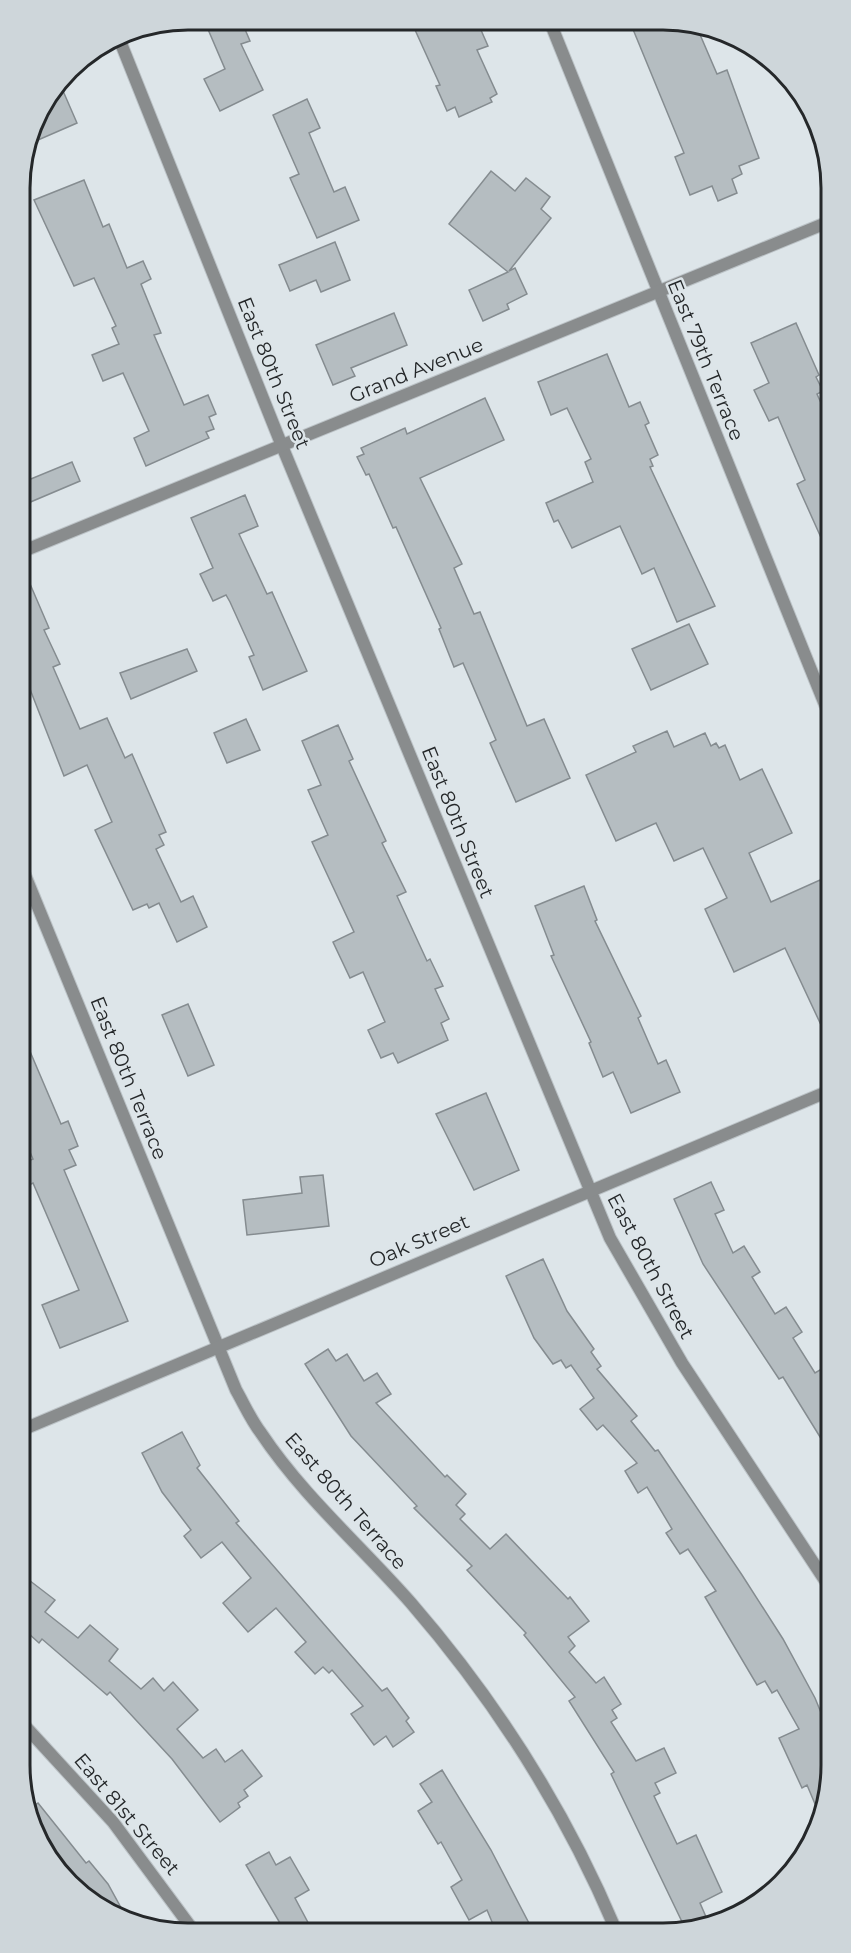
<svg xmlns="http://www.w3.org/2000/svg" width="851" height="1953" font-family="Montserrat,sans-serif">
<style>
.building{fill:#b5bdc1;stroke:#858c90;stroke-width:1.5}
.lines{fill:none;stroke-linecap:round;stroke-linejoin:round}
.street-casing{stroke:#bcc3c7;stroke-width:14}
.street{stroke:#898c8d;stroke-width:12}
.labels{text-anchor:middle;dominant-baseline:central;stroke-width:5;stroke-linejoin:round;paint-order:stroke}
.street-label{font-size:20px;fill:#25282a;stroke:#dde5e9}
.rim{fill:none;stroke:#25282a;stroke-width:3}
</style>
<rect width="100%" height="100%" fill="#dde5e9"/>
<g class="building">
<path d="M204,20h37l9,21 -9,3 22,46 -43,21 -16,-32 21,-10z"/>
<path d="M411,21h66l11,25 -11,4 20,44 -7,4 2,4 -33,15 -4,-10 -8,4 -11,-25 4,-1z"/>
<path d="M630,22l65,1 22,51 10,-4 32,88 -20,8 3,8 -10,5 5,14 -19,8 -6,-15 -22,9 -15,-38 9,-4z"/>
<path d="M60,84l17,39 -48,21 8,-30z"/>
<path d="M307,99l13,29 -11,5 25,59 11,-5 14,33 -42,18 -27,-60 9,-4 -26,-59z"/>
<path d="M491,171l24,20 11,-13 24,19 -9,12 10,9 -42,53 6,-3 12,26 -20,10 2,5 -26,12 -14,-31 39,-18 -59,-48z"/>
<path d="M84,180l19,47 6,-3 18,44 16,-7 8,18 -10,5 20,49 -7,2 30,70 24,-10 8,19 -7,3 5,12 -8,3 3,6 -63,28 -12,-28 15,-7 -26,-58 -20,8 -11,-26 27,-11 -7,-16 4,-2 -22,-48 -20,8 -40,-86z"/>
<path d="M335,242l15,38 -29,12 -5,-12 -26,11 -11,-26z"/>
<path d="M394,313l13,32 -56,23 4,8 -22,9 -17,-40z"/>
<path d="M796,323l23,52 -3,2 7,14 -6,3 10,22v135l-30,-67 8,-4 -27,-63 -9,4 -15,-31 15,-7 -18,-40z"/>
<path d="M607,354l22,53 11,-5 9,21 -4,2 13,30 -8,4 3,7 -3,1 65,139 -38,16 -23,-54 -12,6 -22,-48 -48,22 -14,-28 -4,2 -8,-19 47,-21 -8,-20 6,-3 -24,-51 -16,7 -13,-33z"/>
<path d="M485,398l19,42 -84,38 42,86 -8,4 20,46 6,-2 47,114 17,-7 26,59 -54,24 -26,-59 6,-3 -33,-77 -9,4 -15,-38 2,-1 -45,-101 -3,1 -24,-54 -3,1 -9,-18 7,-3 -3,-6 44,-20 2,6z"/>
<path d="M72,462l8,19 -59,25v-23z"/>
<path d="M245,495l13,31 -19,8 28,60 5,-2 35,79 -44,19 -14,-33 5,-2 -24,-53 -4,-7 -13,6 -13,-27 13,-6 -22,-50z"/>
<path d="M21,563l28,65 -5,2 16,34 -7,3 27,62 27,-11 18,40 7,-4 34,78 -7,3 5,10 -8,4 25,53 12,-6 14,31 -30,15 -18,-39 -10,5 -2,-4 -14,6 -38,-80 17,-8 -25,-57 -23,11 -38,-97 -4,2z"/>
<path d="M689,624l19,40 -57,26 -19,-41z"/>
<path d="M187,649l10,22 -66,28 -11,-26z"/>
<path d="M246,719l14,31 -33,13 -13,-30z"/>
<path d="M338,725l15,34 -4,2 37,80 -4,2 24,49 -9,4 30,65 3,-2 13,27 -8,3 14,30 -8,4 7,17 -50,23 -5,-10 -12,5 -13,-28 17,-8 -22,-50 -13,6 -17,-36 21,-10 -42,-90 16,-7 -20,-45 13,-5 -19,-44z"/>
<path d="M667,731l7,16 31,-14 6,13 5,-3 3,5 6,-3 15,35 22,-11 30,64 -43,20 22,49 49,-22 8,18 1,144 -44,-94 -51,24 -29,-63 22,-11 -24,-50 -29,13 -18,-38 -40,18 -30,-66 50,-23 -3,-6z"/>
<path d="M584,886l13,34 -2,1 46,95 -3,2 20,46 8,-4 14,32 -49,21 -18,-41 -10,5 -14,-34 2,-1 -40,-86 3,-1 -19,-49z"/>
<path d="M188,1004l26,61 -26,11 -26,-61z"/>
<path d="M23,1035l38,89 7,-3 10,25 -9,4 7,15 -12,5 64,151 -68,27 -18,-43 37,-15 -46,-107 -4,2 -6,-14v-8l10,-4 -10,-23z"/>
<path d="M486,1093l33,77 -45,20 -38,-76z"/>
<path d="M323,1175l6,51 -82,9 -4,-35 59,-7 -2,-16z"/>
<path d="M711,1182l13,28 -9,4 18,39 11,-7 16,26 -8,5 23,37 11,-7 16,25 -9,6 22,35 15,-9v89l-47,-76 -4,2 -76,-115 -29,-65z"/>
<path d="M543,1259l24,52 27,38 -3,3 10,14 -4,3 40,47 -6,5 24,30 3,-1 84,125 41,64 32,59 16,39v39l-10,42 -14,-33 -5,3 -23,-50 20,-9 -22,-39 -5,3 -7,-12 -8,4 -52,-88 11,-6 -28,-42 -8,5 -14,-21 6,-4 -25,-42 -9,6 -13,-22 12,-8 -34,-38 -6,5 -17,-21 14,-11 -23,-33 -5,3 -5,-8 -8,4 -19,-26 -28,-62z"/>
<path d="M328,1349l8,12 11,-7 17,27 13,-8 14,21 -15,9 69,74 2,-2 19,19 -10,11 9,9 -5,5 30,30 16,-15 62,65 2,-2 19,24 -21,16 7,9 -6,6 27,31 8,-6 17,27 -9,6 5,8 -6,4 25,39 28,-13 12,25 -21,10 5,10 -6,3 23,48 19,-9 26,57 -22,11 10,23 -25,2 -74,-154 3,-2 -45,-71 6,-4 -51,-62 2,-2 -59,-63 5,-4 -58,-58 3,-2 -66,-70 -46,-72z"/>
<path d="M182,1432l18,33 -3,3 42,53 -3,2 146,168 5,-3 22,30 -3,3 8,11 -21,15 -7,-11 -12,9 -23,-31 12,-8 -31,-36 -3,3 -6,-6 -8,7 -20,-22 11,-10 -30,-34 -28,24 -25,-29 28,-25 -29,-36 -21,16 -17,-22 7,-6 -29,-38 -20,-39z"/>
<path d="M25,1577l30,23 -10,12 33,26 12,-13 28,24 -9,12 32,28 12,-11 11,13 9,-9 25,28 -21,19 26,29 13,-9 9,13 17,-12 20,26 -18,14 4,6 -10,7 2,4 -20,15 -48,-63 -62,-67 -3,3 -65,-56 -3,4 -10,-9 -4,6z"/>
<path d="M442,1770l49,80 41,79h-37l-8,-19 -18,10 -18,-33 11,-7 -21,-38 -3,2 -20,-33 14,-9 -12,-18z"/>
<path d="M38,1803l48,60 3,-2 19,23 17,31 -48,-24 -50,-80z"/>
<path d="M269,1852l7,13 14,-8 19,33 -14,8 17,32h-28l-38,-65z"/>
</g>
<g class="lines">
<defs>
<g id="street">
<path d="M550,22l278,690"/>
<path d="M118,36l164,410 328,792 72,125 148,225"/>
<path d="M21,552l805,-329"/>
<path d="M22,868l214,522c8,14 15,30 25,43 42,63 100,113 150,170 84,97 154,207 204,325"/>
<path d="M24,1429l805,-338"/>
<path d="M25,1726l88,96 80,108"/>
</g>
</defs>
<use href="#street" class="street-casing"/>
<use href="#street" class="street"/>
</g>
<g class="labels">
<g class="street-label">
<text transform="translate(706 360) rotate(68)">East 79th Terrace</text>
<text transform="translate(416 370) rotate(-22)">Grand Avenue</text>
<text transform="translate(274 373) rotate(68)">East 80th Street</text>
<text transform="translate(458 822) rotate(68)">East 80th Street</text>
<text transform="translate(129 1078) rotate(68)">East 80th Terrace</text>
<text transform="translate(419 1241) rotate(-23)">Oak Street</text>
<text transform="translate(651 1266) rotate(62)">East 80th Street</text>
<text transform="translate(346 1501) rotate(49)">East 80th Terrace</text>
<text transform="translate(127 1814) rotate(50)">East 81st Street</text>
</g>
</g>
<path d="M0 0H851V1953H0ZM188 30H663A158 158 0 0 1 821 188V1765A158 158 0 0 1 663 1923H188A158 158 0 0 1 30 1765V188A158 158 0 0 1 188 30Z" fill="#ced6da" fill-rule="evenodd"/>
<path class="rim" d="M188 30H663A158 158 0 0 1 821 188V1765A158 158 0 0 1 663 1923H188A158 158 0 0 1 30 1765V188A158 158 0 0 1 188 30Z"/>
</svg>
